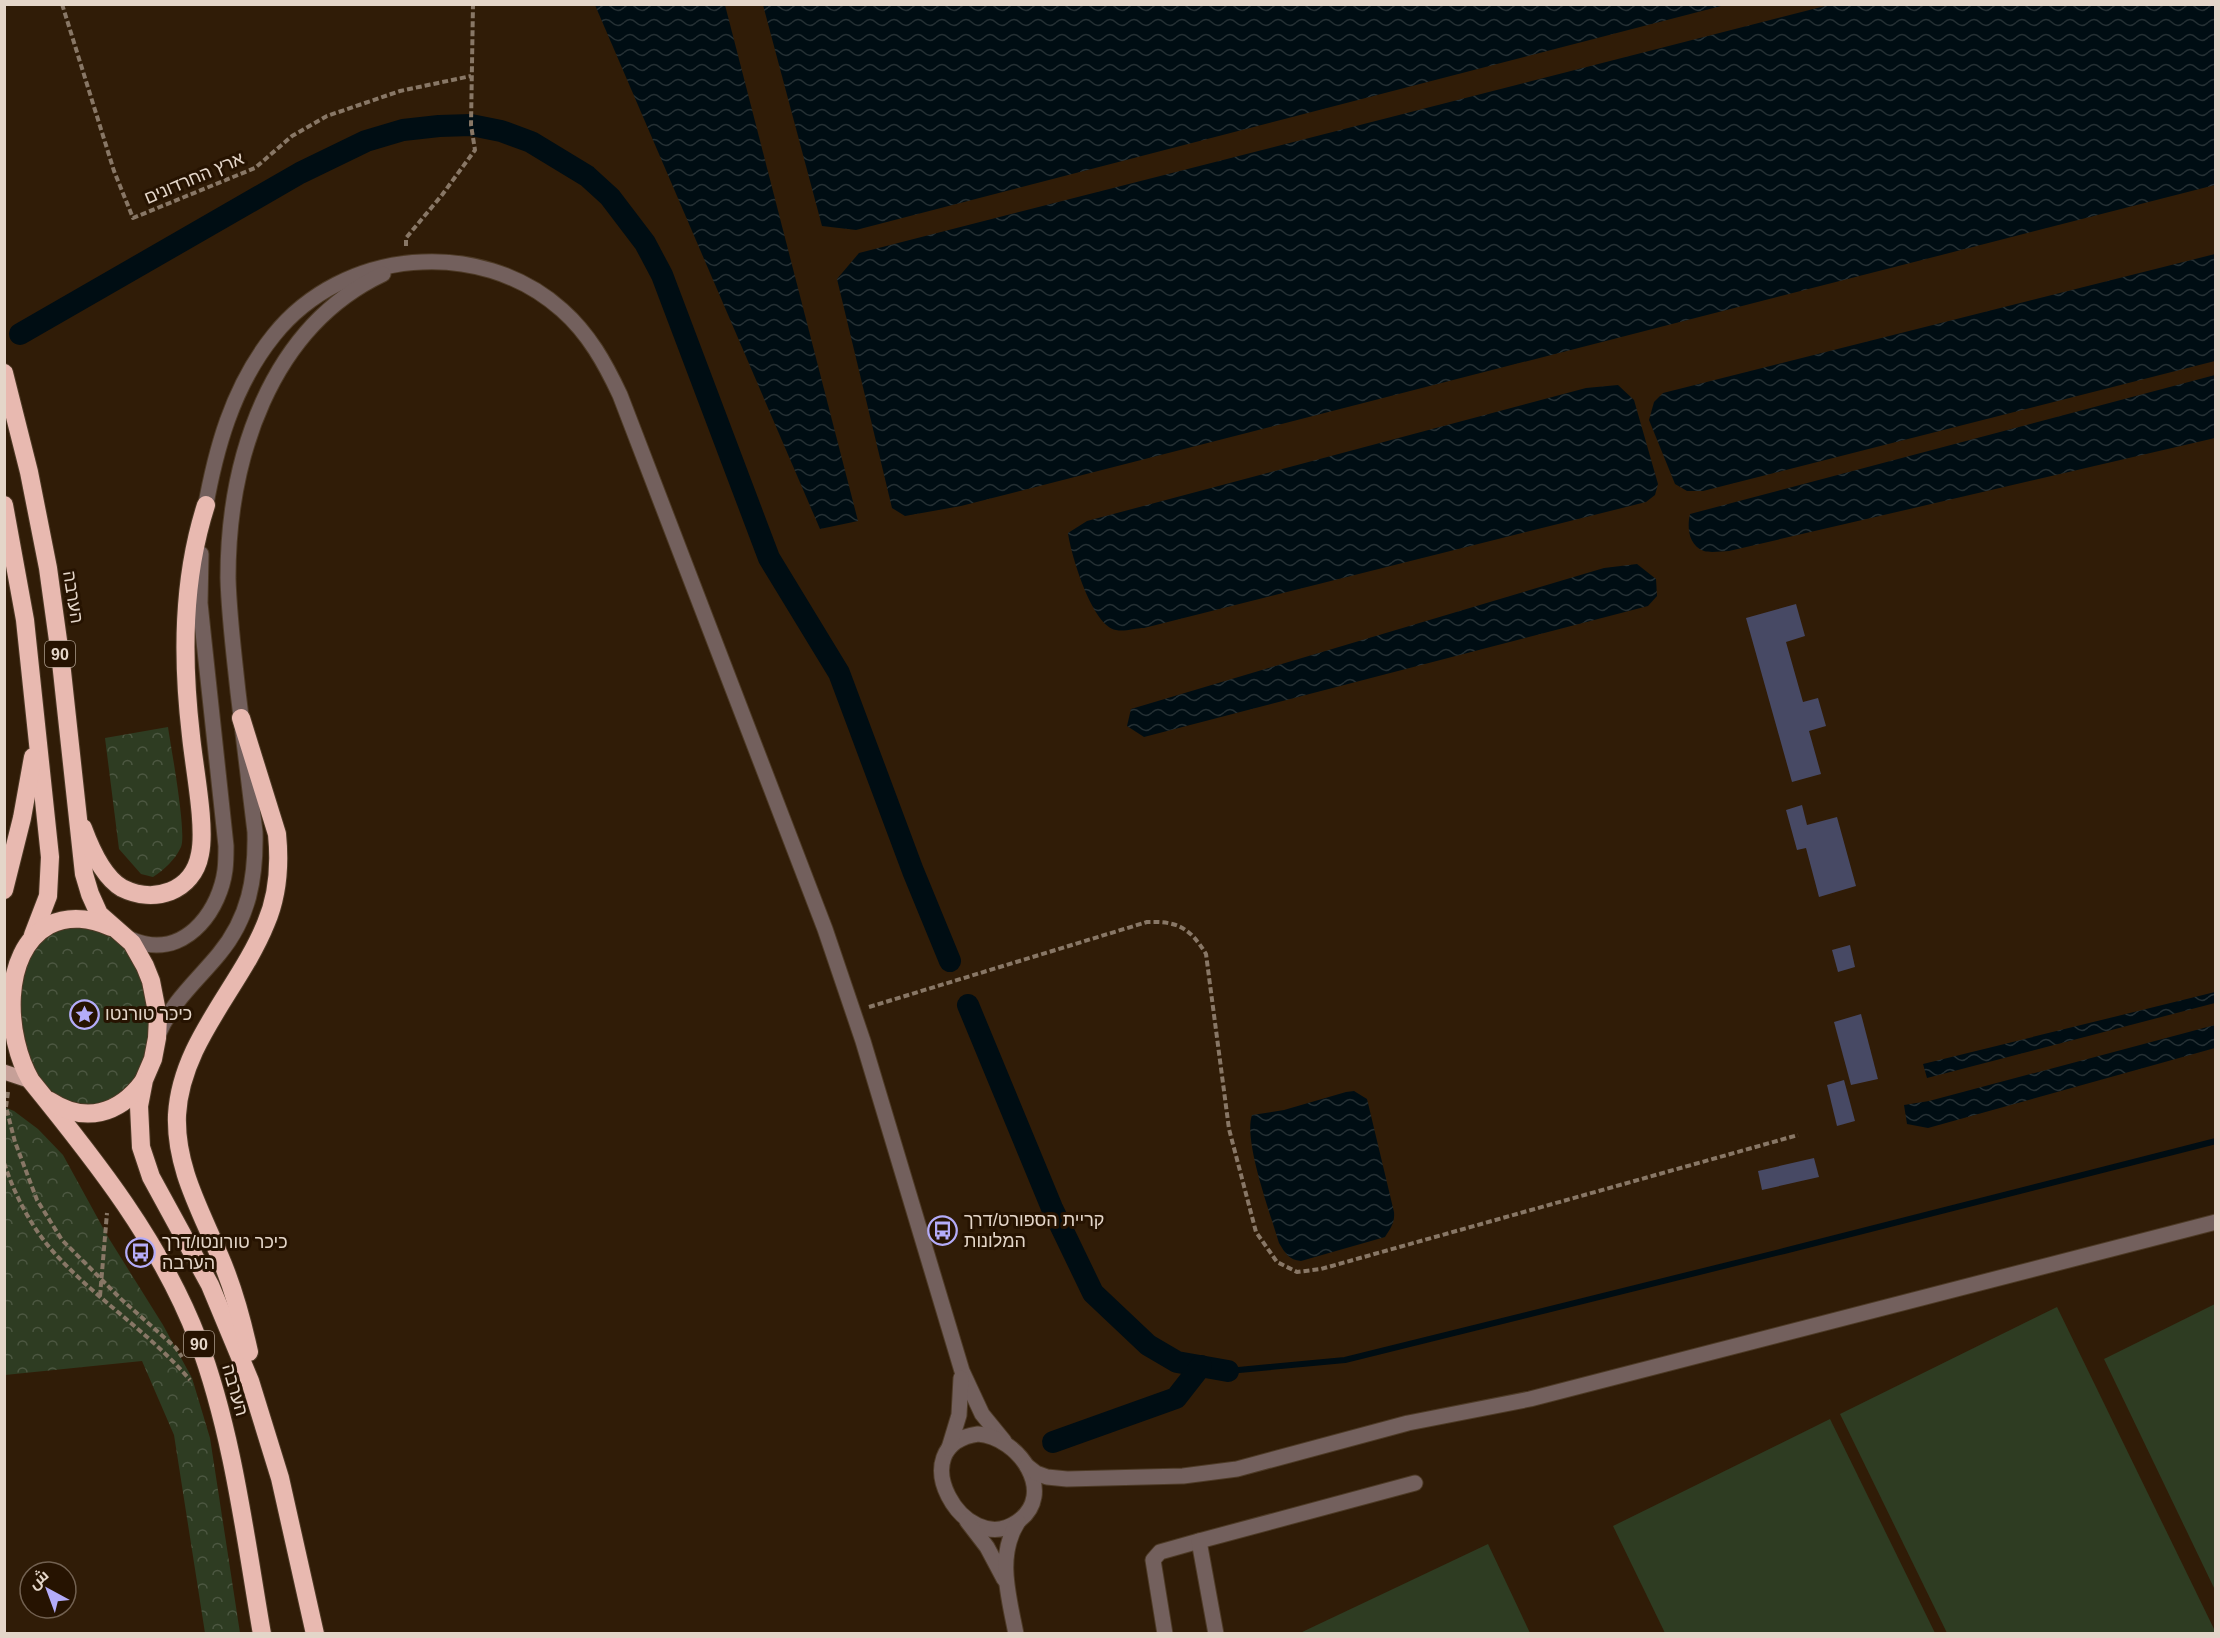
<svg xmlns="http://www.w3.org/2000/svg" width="2220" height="1638" font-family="Helvetica,Cairo,'Noto Sans Hebrew',sans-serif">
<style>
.park{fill:url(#park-crowns)}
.pitch{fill:#2e3c22}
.water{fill:url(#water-waves)}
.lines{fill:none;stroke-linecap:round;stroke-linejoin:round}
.stream{stroke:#000d13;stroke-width:6}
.canal{stroke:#000d13;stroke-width:22}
.building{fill:#474964}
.minor-casing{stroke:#4d3a26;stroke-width:17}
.major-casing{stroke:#4d3a26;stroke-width:17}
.highway-casing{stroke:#4d3a26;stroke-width:20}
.path{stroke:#876;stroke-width:4;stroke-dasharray:6 3;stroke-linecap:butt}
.minor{stroke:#73605d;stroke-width:15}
.major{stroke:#c6a098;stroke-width:15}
.highway{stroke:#e8b9b0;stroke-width:18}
.labels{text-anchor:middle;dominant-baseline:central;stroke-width:6;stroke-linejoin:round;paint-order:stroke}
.shield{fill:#261301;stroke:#ab9c8d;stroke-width:1.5}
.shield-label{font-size:16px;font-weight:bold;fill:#e4d6c9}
.street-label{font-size:18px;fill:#e4d6c9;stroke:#261301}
.poi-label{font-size:18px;fill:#e4d6c9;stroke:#261301;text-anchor:start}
</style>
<defs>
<pattern id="park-crowns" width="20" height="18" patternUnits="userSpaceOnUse" patternTransform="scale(1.5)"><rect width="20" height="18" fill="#2e3c22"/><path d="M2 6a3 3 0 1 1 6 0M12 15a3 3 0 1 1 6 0" fill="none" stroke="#4c5741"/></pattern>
<pattern id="water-waves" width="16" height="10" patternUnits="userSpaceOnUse" patternTransform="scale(1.5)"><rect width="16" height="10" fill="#000d13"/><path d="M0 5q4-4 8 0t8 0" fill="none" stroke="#253034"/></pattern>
</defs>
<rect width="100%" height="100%" fill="#301c07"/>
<g class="park">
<path d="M168,727c3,21 19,106 13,120 -6,13 -17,23 -28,30l-12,-3 -22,-25 -14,-111z"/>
<path d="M77,926c12,2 25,4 35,11 38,28 45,89 29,130 -6,16 -16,24 -30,32 -8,5 -17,6 -26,6 -40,-4 -59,-43 -67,-78 -2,-10 1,-22 2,-32 1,-9 0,-24 4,-32 1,-3 6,-7 8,-10 15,-19 22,-23 45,-27z"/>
<path d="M4,1107l10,4 24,18 25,26 45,82 55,88 29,53 18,60 30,195h-35l-31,-198 -32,-74 -137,14z"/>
</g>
<g class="pitch">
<path d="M2215,1304v286l-111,-231z"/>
<path d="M2057,1307l158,324v2h-268l-107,-219z"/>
<path d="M1830,1419l105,214h-270l-52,-107z"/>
<path d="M1488,1544l42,89h-230z"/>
</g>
<g class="water">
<path d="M1833,4l382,1v180l-1254,321 -56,10 -13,-8 -55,-229 22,-26z"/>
<path d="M595,5h130l133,516 -38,8z"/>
<path d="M763,5v-1l962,1 -869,225 -34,-4z"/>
<path d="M2215,254v107l-512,130h-16l-12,-7 -26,-64 5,-18 9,-9z"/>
<path d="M2215,375v63l-486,113c-7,0 -18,2 -25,0 -16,-6 -17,-24 -14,-37z"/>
<path d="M1618,385l16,15 24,84 -3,11 -9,7 -502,126c-8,0 -20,4 -28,2 -24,-4 -45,-75 -48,-97l19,-12 499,-133z"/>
<path d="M1637,564l19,15 1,17 -9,10 -504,131 -17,-11 4,-17 473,-141z"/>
<path d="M2215,992v11l-288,75 -4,-14z"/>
<path d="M2215,1025v23l-287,80 -21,-4 -3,-19 25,-4z"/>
<path d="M1354,1091l13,8 1,4 26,109c1,10 -3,16 -9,25l-84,24c-12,-1 -16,-8 -22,-18 -8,-28 -36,-102 -27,-128l32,-5 62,-18z"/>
</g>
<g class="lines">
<path class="stream" d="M1228,1371l117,-11 439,-109 432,-110"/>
<g class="canal">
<path d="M20,334l280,-161 66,-32 37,-11 36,-4 32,-1 30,6 30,11 56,34 23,21 35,46 17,32 107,283 70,115 74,198 37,90"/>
<path d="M968,1005l84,203 41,85 55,52 29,17 51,9"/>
<path d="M1053,1442l123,-44 25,-32"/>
</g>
</g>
<g class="building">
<path d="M1796,604l9,32 -19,6 17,60 15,-4 8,28 -17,5 12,43 -29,8 -46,-164z"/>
<path d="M1802,805l5,20 30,-8 19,69 -37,11 -13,-49 -9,2 -11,-40z"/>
<path d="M1850,945l5,22 -17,5 -6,-22z"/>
<path d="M1861,1014l17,65 -27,6 -17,-63z"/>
<path d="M1844,1080l11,41 -18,5 -10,-41z"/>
<path d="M1814,1158l5,19 -57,13 -4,-19z"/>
</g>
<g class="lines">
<defs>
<g id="minor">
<path d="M204,515c11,-64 28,-128 70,-180 69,-86 205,-99 288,-25 27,24 43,53 58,85l205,534 38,112 99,330 20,43 22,27"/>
<path d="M124,937c7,2 15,6 22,7 44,8 74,-36 79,-74 1,-8 1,-16 1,-24l-23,-214 -3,-29 1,-49"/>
<path d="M158,1035c15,-35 38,-53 61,-81 30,-36 37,-76 36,-122 -6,-47 -11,-93 -17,-140 -4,-38 -9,-76 -10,-114 0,-118 41,-250 155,-304"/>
<path d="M978,1434c41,3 80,60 39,88 -53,37 -117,-77 -39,-88z"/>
<path d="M949,1448l10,-33 2,-37"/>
<path d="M1027,1466l9,7 11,4 20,2 116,-3 54,-7 171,-46 122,-24 686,-177"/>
<path d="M967,1521l20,26 17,32"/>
<path d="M1016,1634c-7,-37 -20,-78 2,-112"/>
<path d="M1165,1634l-12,-74 7,-8 39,-11"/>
<path d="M1216,1634l-17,-93 216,-58"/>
</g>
<path id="major" d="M4,1072l27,9"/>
<g id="highway">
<path d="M4,373l25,99 19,96 13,94 23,212 6,20 9,20 33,29 13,23 6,15 7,36 -1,21 -4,21 -9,21 -5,26 2,41 10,30 59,108 40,96 30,97 35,156"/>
<path d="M4,505l21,115 25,237 -2,39 -15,39"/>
<path d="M241,718l36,116c3,30 1,61 -11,89 -26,65 -85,119 -89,192 -2,52 24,96 43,142 13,30 22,63 29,95"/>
<path d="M83,828c7,19 20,49 39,60 32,16 71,4 78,-34 6,-28 -6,-87 -9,-118 -9,-77 -9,-156 15,-231"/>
<path d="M4,890l18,-72 11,-61"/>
<path d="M111,927c-21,-9 -41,-12 -62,-2 -49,27 -44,112 -18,156 65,80 130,162 167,259 35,94 47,196 64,294"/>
<path d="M50,1101c35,23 69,13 93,-19"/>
</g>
</defs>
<use href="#minor" class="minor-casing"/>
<use href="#major" class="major-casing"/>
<use href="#highway" class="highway-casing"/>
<g class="path">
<path d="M62,4l52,167 19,47 122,-50 37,-32 35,-20 73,-25 71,-15"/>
<path d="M406,246v-8l36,-43 33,-45 -4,-25 2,-121"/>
<path d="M869,1007l278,-85c31,-1 43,6 59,32l23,175 27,103 21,30 20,10 24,-3 477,-134"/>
<path d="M8,1092l-2,15 9,35 22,58 25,40 59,59 55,49 6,9"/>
<path d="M4,1163c12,35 29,68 55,95 41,44 92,76 131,122"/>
<path d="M100,1296l7,-83"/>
</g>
<use href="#minor" class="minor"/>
<use href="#major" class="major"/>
<use href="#highway" class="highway"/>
</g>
<defs>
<symbol id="sight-ring" viewBox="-11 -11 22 22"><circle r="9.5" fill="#261301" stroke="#b4acf9" stroke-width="1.5"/><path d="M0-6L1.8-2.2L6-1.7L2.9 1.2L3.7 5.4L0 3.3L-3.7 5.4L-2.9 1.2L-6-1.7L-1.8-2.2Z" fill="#b4acf9"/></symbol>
<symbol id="bus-ring" viewBox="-11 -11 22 22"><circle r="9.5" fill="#261301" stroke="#b4acf9" stroke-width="1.5"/><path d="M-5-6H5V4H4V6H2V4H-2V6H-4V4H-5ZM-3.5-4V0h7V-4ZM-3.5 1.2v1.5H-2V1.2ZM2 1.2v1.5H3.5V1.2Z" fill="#b4acf9"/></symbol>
</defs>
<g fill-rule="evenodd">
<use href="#sight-ring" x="68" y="998" width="33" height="33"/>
<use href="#bus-ring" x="926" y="1214" width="33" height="33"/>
<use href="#bus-ring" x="124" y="1236" width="33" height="33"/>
</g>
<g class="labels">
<g class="shield">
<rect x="45" y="641" width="30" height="26" rx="4.5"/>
<rect x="184" y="1331" width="30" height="26" rx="4.5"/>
</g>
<g class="shield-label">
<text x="60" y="654">90</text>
<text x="199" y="1344">90</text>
</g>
<g class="street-label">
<text transform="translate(194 178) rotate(-23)">ארץ החרדונים</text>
<text transform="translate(73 597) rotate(81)">הערבה</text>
<text transform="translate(235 1390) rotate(74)">הערבה</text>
</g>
<g class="poi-label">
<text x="105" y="1014">כיכר טורנטו</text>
<text x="964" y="1220">קריית הספורט/דרך<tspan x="964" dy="21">המלונות</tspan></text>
<text x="162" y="1242">כיכר טורונטו/דרך<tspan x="162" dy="21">הערבה</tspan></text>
</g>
</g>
<rect width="2220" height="1638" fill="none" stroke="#e4d6c9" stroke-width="12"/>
<g transform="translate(48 1590) rotate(319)"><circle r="28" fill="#261301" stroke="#726151" stroke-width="1.5"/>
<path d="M0-4.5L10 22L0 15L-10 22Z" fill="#b4acf9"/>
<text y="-9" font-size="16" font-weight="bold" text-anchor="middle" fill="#e4d6c9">ش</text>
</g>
</svg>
